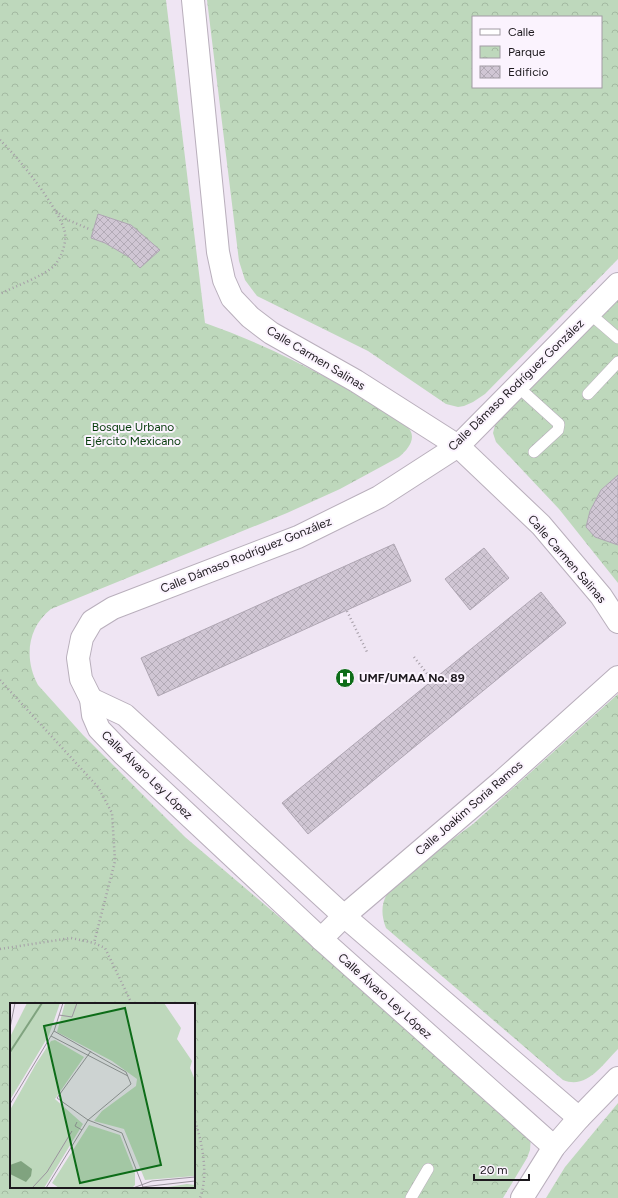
<svg xmlns="http://www.w3.org/2000/svg" width="618" height="1198" font-family="Figtree,sans-serif">
<style>
.park{fill:url(#park-crowns);fill-rule:evenodd}
.building{fill:url(#building-cross-hatch);stroke:#afa6b3}
.lines{fill:none;stroke-linecap:round;stroke-linejoin:round}
.service-casing{stroke:#b9afbc;stroke-width:12}
.minor-casing{stroke:#b9afbc;stroke-width:24}
.path{stroke:#a59da7;stroke-width:2.5;stroke-dasharray:1 3;stroke-linecap:butt}
.service{stroke:#fff;stroke-width:11}
.minor{stroke:#fff;stroke-width:22}
.labels{text-anchor:middle;dominant-baseline:central;stroke-width:4;stroke-linejoin:round;paint-order:stroke}
.street-label{font-size:12px;fill:#1d191e;stroke:#fbf3fe}
.park-label{font-size:12px;fill:#063c0b;stroke:#fbf3fe}
.poi-label{font-size:12px;font-weight:bold;fill:#1d191e;stroke:#fbf3fe;text-anchor:start}
.inset-river{fill:none;stroke:#80a37f;stroke-width:2}
.inset-road{fill:none;stroke:#9b939e;stroke-width:1}
.view{fill:#0d6c18;fill-opacity:0.15;stroke:#0d6c18;stroke-width:2}
.inset-edge{fill:none;stroke:#1d191e;stroke-width:2}
</style>
<defs>
<pattern id="park-crowns" width="20" height="18" patternUnits="userSpaceOnUse"><rect width="20" height="18" fill="#bed8bc"/><path d="M2 6a3 3 0 1 1 6 0M12 15a3 3 0 1 1 6 0" fill="none" stroke="#a3b9a1"/></pattern>
<pattern id="building-cross-hatch" width="8" height="8" patternUnits="userSpaceOnUse"><rect width="8" height="8" fill="#d0c6d4"/><path d="M0 0l8 8M0 8l8-8" fill="none" stroke="#b2aab6"/></pattern>
</defs>
<rect width="100%" height="100%" fill="#efe5f3"/>
<g class="park">
<path d="M0,0h166l39,323c71,25 138,61 201,102 12,11 4,23 -7,32l-59,32 -53,24 -236,96c-24,19 -27,50 -13,76l45,50 102,102 332,282 14,17 -1,14 -3,8 -24,40h-503zM11,1004h183v183h-183z"/>
<path d="M207,0h411v259l-133,135 -12,8 -9,4 -6,1 -12,-3 -78,-53 -111,-55 -12,-16 -6,-19zM473,17h128v70h-128z"/>
<path d="M618,298v285l-59,-74 -63,-67 -3,-9 3,-12z"/>
<path d="M618,694v355c-15,15 -31,41 -55,31l-177,-152c-8,-21 -2,-34 13,-49l74,-55z"/>
<path d="M618,1103v95h-72l19,-31z"/>
</g>
<g class="building">
<path d="M98,214l33,11 29,25 -20,18 -11,-11 -24,-14 -14,-5z"/>
<path d="M618,475v70l-23,-8 -9,-10 4,-16 11,-21z"/>
<path d="M394,544l17,37 -253,115 -17,-38z"/>
<path d="M484,548l25,30 -39,32 -25,-31z"/>
<path d="M541,592l25,31 -258,211 -26,-31z"/>
</g>
<g class="lines">
<defs>
<g id="service">
<path d="M589,313l29,25"/>
<path d="M517,386l42,38 -1,6 -24,22"/>
<path d="M588,394l30,-32"/>
<path d="M411,1198l17,-29"/>
</g>
<g id="minor">
<path d="M193,0l25,252 6,28 8,18 18,19 21,16 85,48 102,65 83,79 60,71 17,26"/>
<path d="M91,699l34,16 219,201 235,202"/>
<path d="M321,939l23,-23 157,-134 117,-105"/>
<path d="M554,1147l-233,-208 -198,-185 -24,-25 -6,-14 -2,-16 -10,-20 -3,-21 4,-20 10,-17 21,-13 185,-71 81,-40 79,-51 160,-162"/>
<path d="M522,1198l32,-51 25,-29 39,-40"/>
</g>
</defs>
<use href="#service" class="service-casing"/>
<use href="#minor" class="minor-casing"/>
<g class="path">
<path d="M0,140c19,18 56,65 64,89 4,11 -2,28 -10,37 -10,10 -41,21 -54,28"/>
<path d="M56,211l10,8 23,10"/>
<path d="M347,611l21,43"/>
<path d="M414,657l18,23"/>
<path d="M0,680l98,107 14,26 3,48 -21,82 11,5 27,56"/>
<path d="M0,949l71,-11 23,5"/>
<path d="M194,1118c8,22 15,57 6,80"/>
</g>
<use href="#service" class="service"/>
<use href="#minor" class="minor"/>
</g>
<defs>
<symbol id="hospital-disc" viewBox="-11 -11 22 22"><circle r="9.5" fill="#0d6c18" stroke="#fbf3fe"/><path d="M-5-5h3v3.5h4V-5h3V5h-3V1.5h-4V5h-3Z" fill="#fff"/></symbol>
</defs>
<g fill-rule="evenodd">
<use href="#hospital-disc" x="334" y="667" width="22" height="22"/>
</g>
<g class="labels">
<g class="street-label">
<text transform="translate(316 358) rotate(31)">Calle Carmen Salinas</text>
<text transform="translate(516 385) rotate(-44)">Calle Dámaso Rodríguez González</text>
<text transform="translate(246 555) rotate(-22)">Calle Dámaso Rodríguez González</text>
<text transform="translate(567 559) rotate(49)">Calle Carmen Salinas</text>
<text transform="translate(147 775) rotate(44)">Calle Álvaro Ley López</text>
<text transform="translate(469 808) rotate(-41)">Calle Joakim Soria Ramos</text>
<text transform="translate(385 996) rotate(42)">Calle Álvaro Ley López</text>
</g>
<g class="park-label">
<text x="133" y="427">Bosque Urbano<tspan x="133" dy="14">Ejército Mexicano</tspan></text>
</g>
<g class="poi-label">
<text x="359" y="678">UMF/UMAA No. 89</text>
</g>
</g>
<g transform="translate(10 1003)">
<rect width="185" height="185" fill="#efe5f3"/>
<path d="M17,0h33l-11,32 -39,65v-63zM55,0h99l17,25 -4,11 15,22 -2,7 5,12v96l-50,4 -21,-51 -30,-8 8,-10 34,-25 1,-7 -25,-18 -55,-29zM45,37l29,17 -29,42 28,25 -39,64h-34v-78l26,-46 15,-23zM79,122l31,10 15,38v12l-3,3h-73l-7,-5zM177,181l8,1v3h-34z" fill="#bed8bc"/>
<path d="M11,158l11,8 -1,7 -5,6 -16,-8v-9z" fill="#80a37f"/>
<path class="inset-river" d="M0,49l32,-49"/>
<path class="inset-road" d="M49,12l13,2 5,-14M0,25l5,-25M41,33l77,40M81,48l-34,47 31,22 34,13 21,54M0,101l44,-73 9,-28M67,119l-2,4 7,4M23,184l14,-15 25,-41M132,184l53,-6M36,185l42,-68 43,-36 -5,-12 -72,-41M123,185l19,-7 43,-4"/>
<path class="view" d="M115,5l36,157 -81,18 -36,-157z"/>
<rect width="185" height="185" class="inset-edge"/>
</g>
<rect x="472" y="16" width="130" height="72" fill="#fbf3fe" stroke="#a29ca4"/>
<rect x="480" y="29" width="20" height="6" fill="#ffffff" stroke="#a29ca4"/>
<text x="508" y="36" font-size="12" fill="#1d191e">Calle</text>
<rect x="480" y="46" width="20" height="12" fill="url(#park-crowns)" stroke="#a29ca4"/>
<text x="508" y="56" font-size="12" fill="#1d191e">Parque</text>
<rect x="480" y="66" width="20" height="12" fill="url(#building-cross-hatch)" stroke="#a29ca4"/>
<text x="508" y="76" font-size="12" fill="#1d191e">Edificio</text>
<path d="M474 1174v6h55v-6" fill="none" stroke="#1d191e" stroke-width="2"/>
<text x="480" y="1174" font-size="12" fill="#1d191e" stroke="#fbf3fe" stroke-width="3" paint-order="stroke">20 m</text>
</svg>
